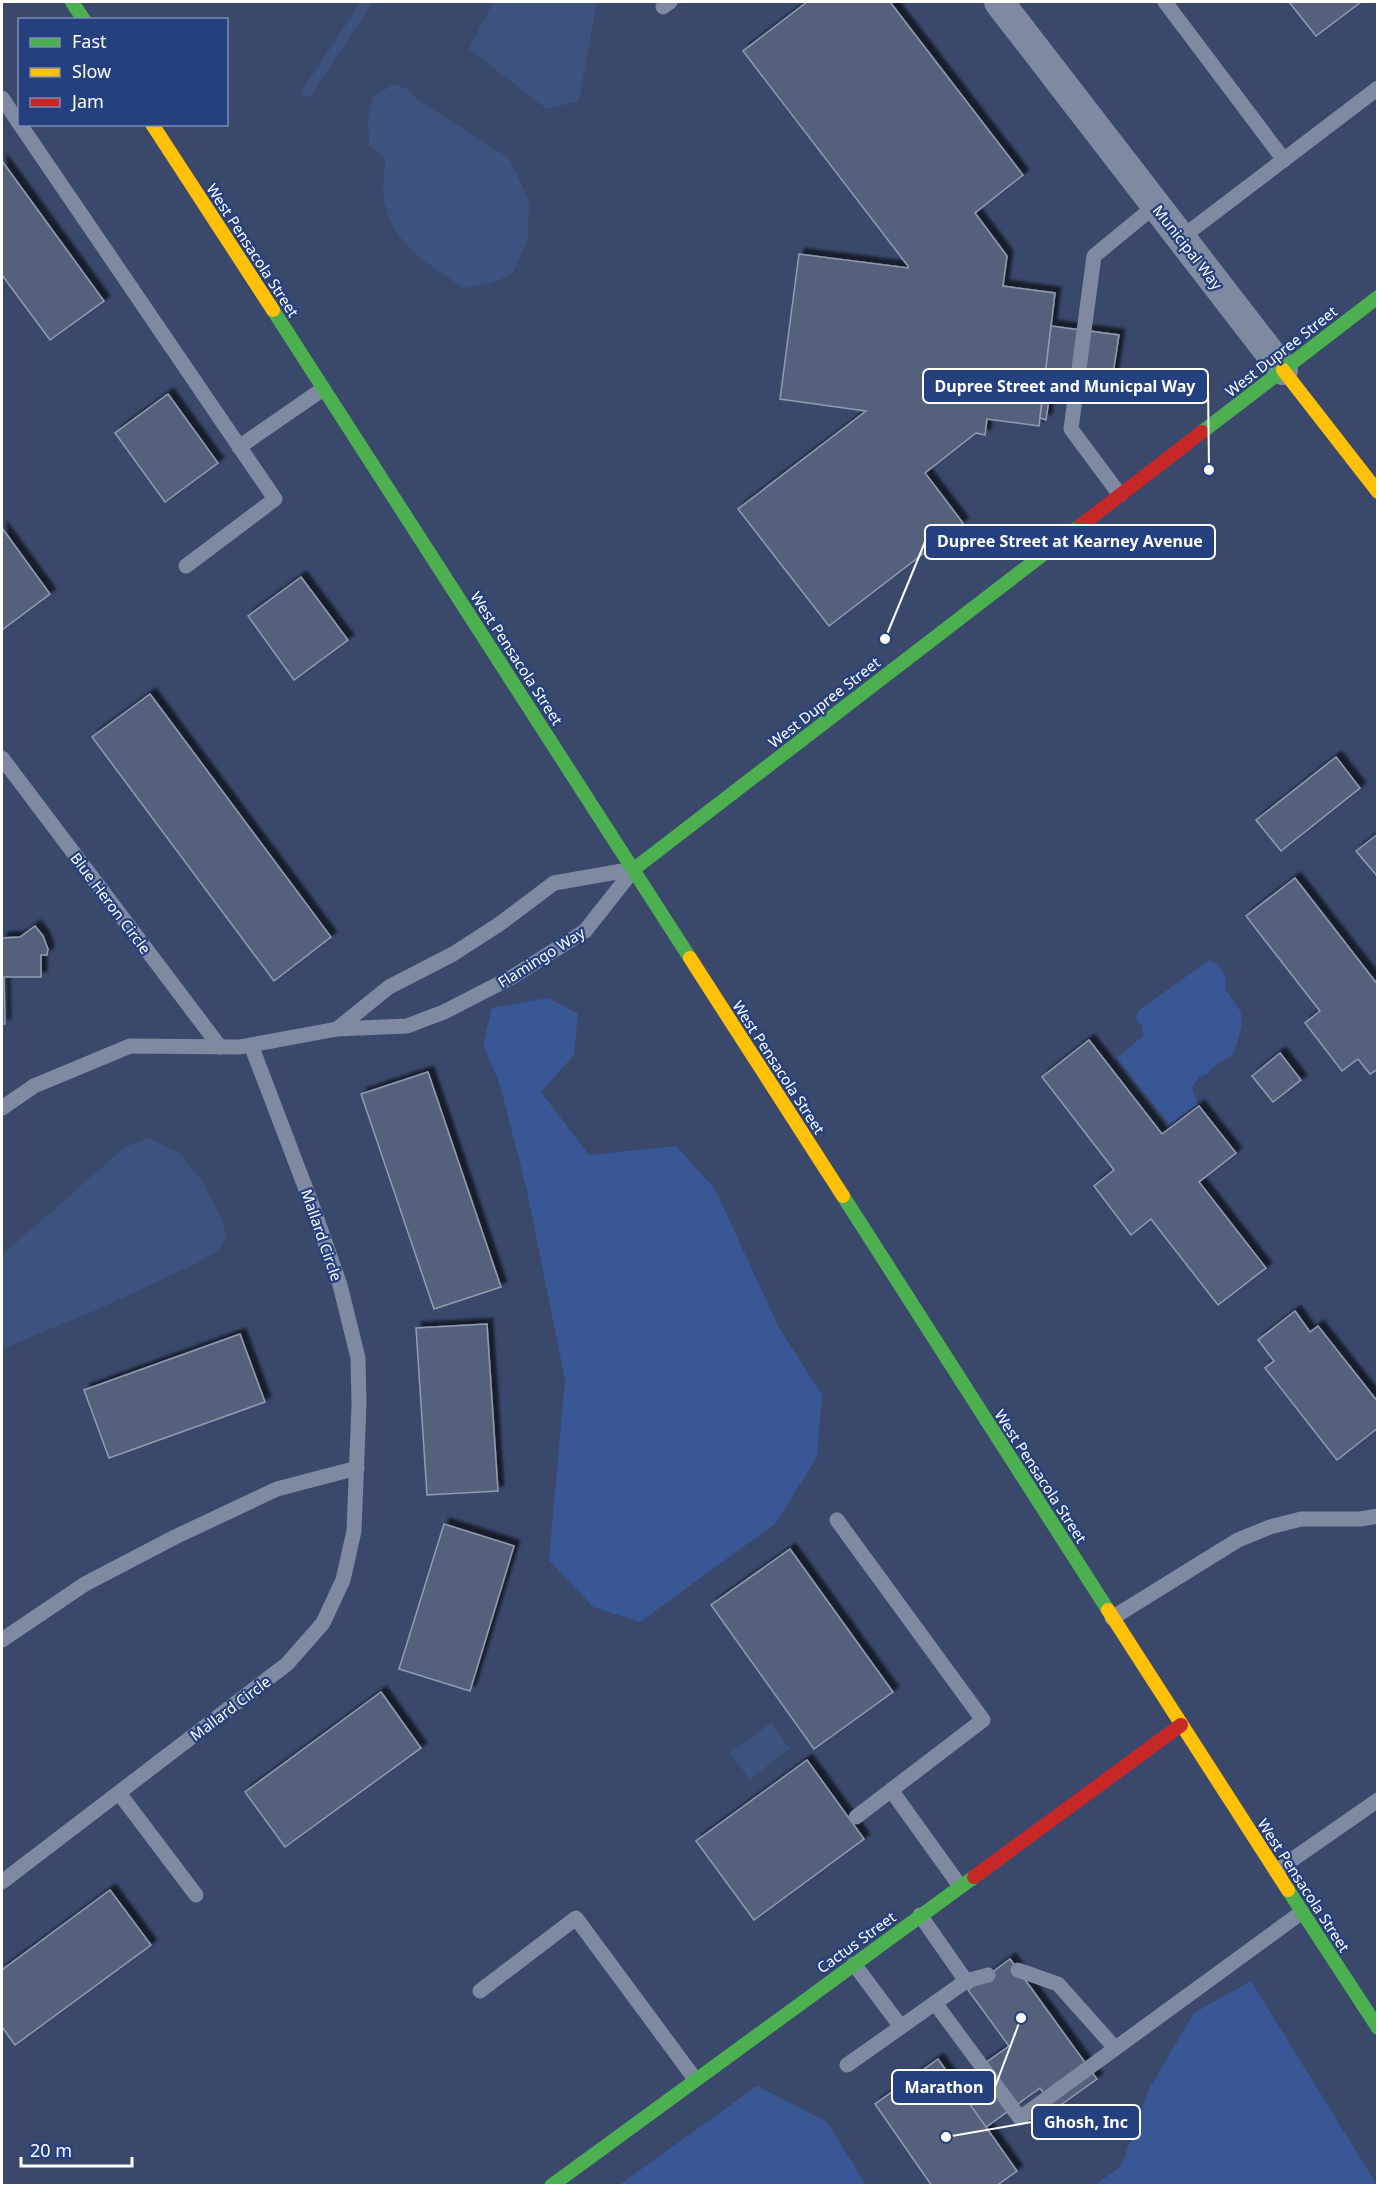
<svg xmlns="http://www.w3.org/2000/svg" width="1379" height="2187" font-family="'Noto Sans',sans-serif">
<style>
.green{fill:#395695}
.water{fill:#3e527f}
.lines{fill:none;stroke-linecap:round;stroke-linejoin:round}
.stream{stroke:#3e527f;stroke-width:10}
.building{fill:#54607c;stroke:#929bb0;stroke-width:1.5;filter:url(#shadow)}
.lane{stroke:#7f89a1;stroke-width:15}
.street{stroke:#7f89a1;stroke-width:30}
.fast{stroke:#4caf50;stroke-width:14}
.slow{stroke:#ffc107;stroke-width:14}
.jam{stroke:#c62828;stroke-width:14}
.labels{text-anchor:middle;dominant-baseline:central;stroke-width:4.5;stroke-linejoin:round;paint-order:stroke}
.street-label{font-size:15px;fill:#fff;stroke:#25407f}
.leader{fill:none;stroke:#fff;stroke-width:2}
.callout-dot{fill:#fff;stroke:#25407f;stroke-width:2}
.callout{fill:#25407f;stroke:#fff;stroke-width:2}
.callout-label{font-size:16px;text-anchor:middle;font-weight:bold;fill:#fff}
</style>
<defs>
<filter id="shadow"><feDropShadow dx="5.5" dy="-5.5" stdDeviation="1.5" flood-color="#0009"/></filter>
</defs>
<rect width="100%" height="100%" fill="#39486b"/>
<g class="green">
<path d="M1209,960c12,5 20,16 16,29l16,23 1,11 -3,14 -6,17 -22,15 -5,6 -7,2 -7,11 6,17 -28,20 -53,-67 26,-22 -1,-10 -6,-7 2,-8z"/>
<path d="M548,998l30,16 -4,41 -33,37 48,63 87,-9 39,43 64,139 43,67 -5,62 -41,66 -136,99 -47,-15 -44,-47 16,-180 -38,-189 -27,-106 -17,-40 9,-37z"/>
<path d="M1251,1981l126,204h-282l26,-19 29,-79 44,-74z"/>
<path d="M757,2086l70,36 39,63h-247z"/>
</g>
<g class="water">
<path d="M493,2h104l-18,99 -32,8 -78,-60z"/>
<path d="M394,84l14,5 10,11 91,58 20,42 -1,38 -15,36 -24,10 -25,4c-32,-21 -70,-43 -79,-83 -4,-14 0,-33 0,-47l-16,-13 -1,-26 5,-22z"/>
<path d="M148,1138l32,15 21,27 21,40 5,18 -11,14 -23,13 -99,46 -92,38v-94l123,-108z"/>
<path d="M771,1723l19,26 -40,30 -21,-26z"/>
</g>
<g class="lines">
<path class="stream" d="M307,92l60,-90"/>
</g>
<g class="building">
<path d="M807,2h83l133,173 -48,38 32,43 -4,30 52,7 -16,133 -52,-7 -2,16 -9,-2 -51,40 38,50 -134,103 -91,-117 128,-98 -86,-12 19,-145 109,14v-2l-165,-215z"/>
<path d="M1289,2h72l-45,34z"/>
<path d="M2,161l102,140 -54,39 -48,-65z"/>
<path d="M1051,326l68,9 -10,65 -59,-7 -4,27 -6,-2z"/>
<path d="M168,394l50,69 -53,39 -50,-69z"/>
<path d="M2,528l48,66 -48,36z"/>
<path d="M301,577l47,63 -54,40 -46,-64z"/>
<path d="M150,694l181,243 -57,44 -182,-244z"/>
<path d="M1336,757l24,31 -79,63 -25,-31z"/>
<path d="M1378,834v43l-22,-26z"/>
<path d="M1295,878l83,107v84l-8,5 -12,-15 -16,12 -37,-48 15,-12 -74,-95z"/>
<path d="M35,926l8,10 5,13 -1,6h-6v22h-37l1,47h-3v-86l18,-1z"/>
<path d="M1089,1040l73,94 37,-28 37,47 -37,29 67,86 -48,37 -67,-86 -20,16 -37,-49 20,-16 -72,-93z"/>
<path d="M1280,1053l21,27 -28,22 -21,-26z"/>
<path d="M428,1072l73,215 -67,22 -73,-215z"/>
<path d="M1295,1311l15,21 8,-6 60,76v26l-41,32 -72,-92 9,-7 -16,-21z"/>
<path d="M487,1324l11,167 -71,4 -11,-167z"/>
<path d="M240,1334l25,68 -156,56 -25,-68z"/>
<path d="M444,1524l70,22 -44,145 -71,-22z"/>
<path d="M790,1549l103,143 -79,57 -103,-144z"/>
<path d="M381,1692l40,56 -136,99 -40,-55z"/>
<path d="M807,1760l57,79 -110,81 -58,-79z"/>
<path d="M110,1890l41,55 -136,100 -13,-18v-57z"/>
<path d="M1010,1959l87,120 -42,30 -15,-21 -55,40 -31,-43 55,-39 -41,-56z"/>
<path d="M938,2059l79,112 -21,15h-64l-57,-82z"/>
</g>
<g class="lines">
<g class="lane">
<path d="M1165,2l119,158"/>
<path d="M663,7l7,-5"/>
<path d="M2,98l273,401 -89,67"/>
<path d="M1181,238l197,-150"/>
<path d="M239,447l84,-58"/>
<path d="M1120,495l-49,-66 23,-173 62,-51"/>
<path d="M2,758l218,289"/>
<path d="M337,1029l52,-42 64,-33 45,-29 56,-42 80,-14"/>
<path d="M2,1108l32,-22 96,-40 110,1 97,-18 70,-3 37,-14 68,-35 73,-46 49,-62"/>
<path d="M837,1520l146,200 -127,97"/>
<path d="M1112,1618l126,-78 32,-13 31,-8h60l17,-3"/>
<path d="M2,1640l83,-56 90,-47 102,-48 80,-21"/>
<path d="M891,1790l69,96"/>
<path d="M119,1793l77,102"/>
<path d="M1276,1871l102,-71"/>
<path d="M2,1882l285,-218 36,-41 20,-43 11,-49 5,-127 -1,-46 -18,-73 -28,-80 -61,-160"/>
<path d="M920,1915l46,66"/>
<path d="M854,1964l47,63"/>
<path d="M1018,1970l40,14 57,64"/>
<path d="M480,1991l96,-73 119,161"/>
<path d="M935,2003l85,115 282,-206"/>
<path d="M847,2065l119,-84 22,-6"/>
</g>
<path class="street" d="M999,2l284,368"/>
<g class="fast">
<path d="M72,2l12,18"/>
<path d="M273,310l417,648"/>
<path d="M1202,432l176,-135"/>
<path d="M634,869l446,-343"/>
<path d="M843,1196l265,414"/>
<path d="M1288,1890l90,138"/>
<path d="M551,2186l423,-309"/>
</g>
<g class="slow">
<path d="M152,124l121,186"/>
<path d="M1283,370l95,122"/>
<path d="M690,958l153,238"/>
<path d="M1108,1610l180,280"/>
</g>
<g class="jam">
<path d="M1080,526l122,-94"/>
<path d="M974,1877l207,-152"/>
</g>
</g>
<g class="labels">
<g class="street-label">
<text transform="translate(1188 247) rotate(52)">Municipal Way</text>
<text transform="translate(253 250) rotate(57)">West Pensacola Street</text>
<text transform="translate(1281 351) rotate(-38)">West Dupree Street</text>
<text transform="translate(517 658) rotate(57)">West Pensacola Street</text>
<text transform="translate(824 702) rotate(-38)">West Dupree Street</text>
<text transform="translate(111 903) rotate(53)">Blue Heron Circle</text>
<text transform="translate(541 957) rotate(-32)">Flamingo Way</text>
<text transform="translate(779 1067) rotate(57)">West Pensacola Street</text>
<text transform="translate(322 1235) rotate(71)">Mallard Circle</text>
<text transform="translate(1041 1476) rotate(57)">West Pensacola Street</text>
<text transform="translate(230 1708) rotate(-37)">Mallard Circle</text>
<text transform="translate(1304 1885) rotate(57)">West Pensacola Street</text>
<text transform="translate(856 1942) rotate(-36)">Cactus Street</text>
</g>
</g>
<path class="leader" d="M1209 470L1208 386M885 639L925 542M1021 2018L995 2087M946 2137L1032 2122"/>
<g class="callout-dot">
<circle cx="1209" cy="470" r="6"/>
<circle cx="885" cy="639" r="6"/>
<circle cx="1021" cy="2018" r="6"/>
<circle cx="946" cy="2137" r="6"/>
</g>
<g class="callout">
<rect x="923" y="369" width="285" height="34" rx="6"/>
<rect x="925" y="525" width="290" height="34" rx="6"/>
<rect x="892" y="2070" width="103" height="34" rx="6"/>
<rect x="1032" y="2105" width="108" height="34" rx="6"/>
</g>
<g class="callout-label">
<text x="1065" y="392">Dupree Street and Municpal Way</text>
<text x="1070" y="547">Dupree Street at Kearney Avenue</text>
<text x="944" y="2093">Marathon</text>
<text x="1086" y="2128">Ghosh, Inc</text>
</g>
<rect width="1379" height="2187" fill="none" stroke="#ffffff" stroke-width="6"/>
<rect x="18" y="18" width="210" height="108" fill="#25407f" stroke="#7c8cb2" stroke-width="1.5"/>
<rect x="30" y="38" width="30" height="9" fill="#4caf50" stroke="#7c8cb2" stroke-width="1.5"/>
<text x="72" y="48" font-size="18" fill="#ffffff">Fast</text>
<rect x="30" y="68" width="30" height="9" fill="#ffc107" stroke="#7c8cb2" stroke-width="1.5"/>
<text x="72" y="78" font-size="18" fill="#ffffff">Slow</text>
<rect x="30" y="98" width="30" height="9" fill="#c62828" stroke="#7c8cb2" stroke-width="1.5"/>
<text x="72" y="108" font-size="18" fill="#ffffff">Jam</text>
<path d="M21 2157v9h111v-9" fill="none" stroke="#ffffff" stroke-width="3"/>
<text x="30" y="2157" font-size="18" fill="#ffffff" stroke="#25407f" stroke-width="4.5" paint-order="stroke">20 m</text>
</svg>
